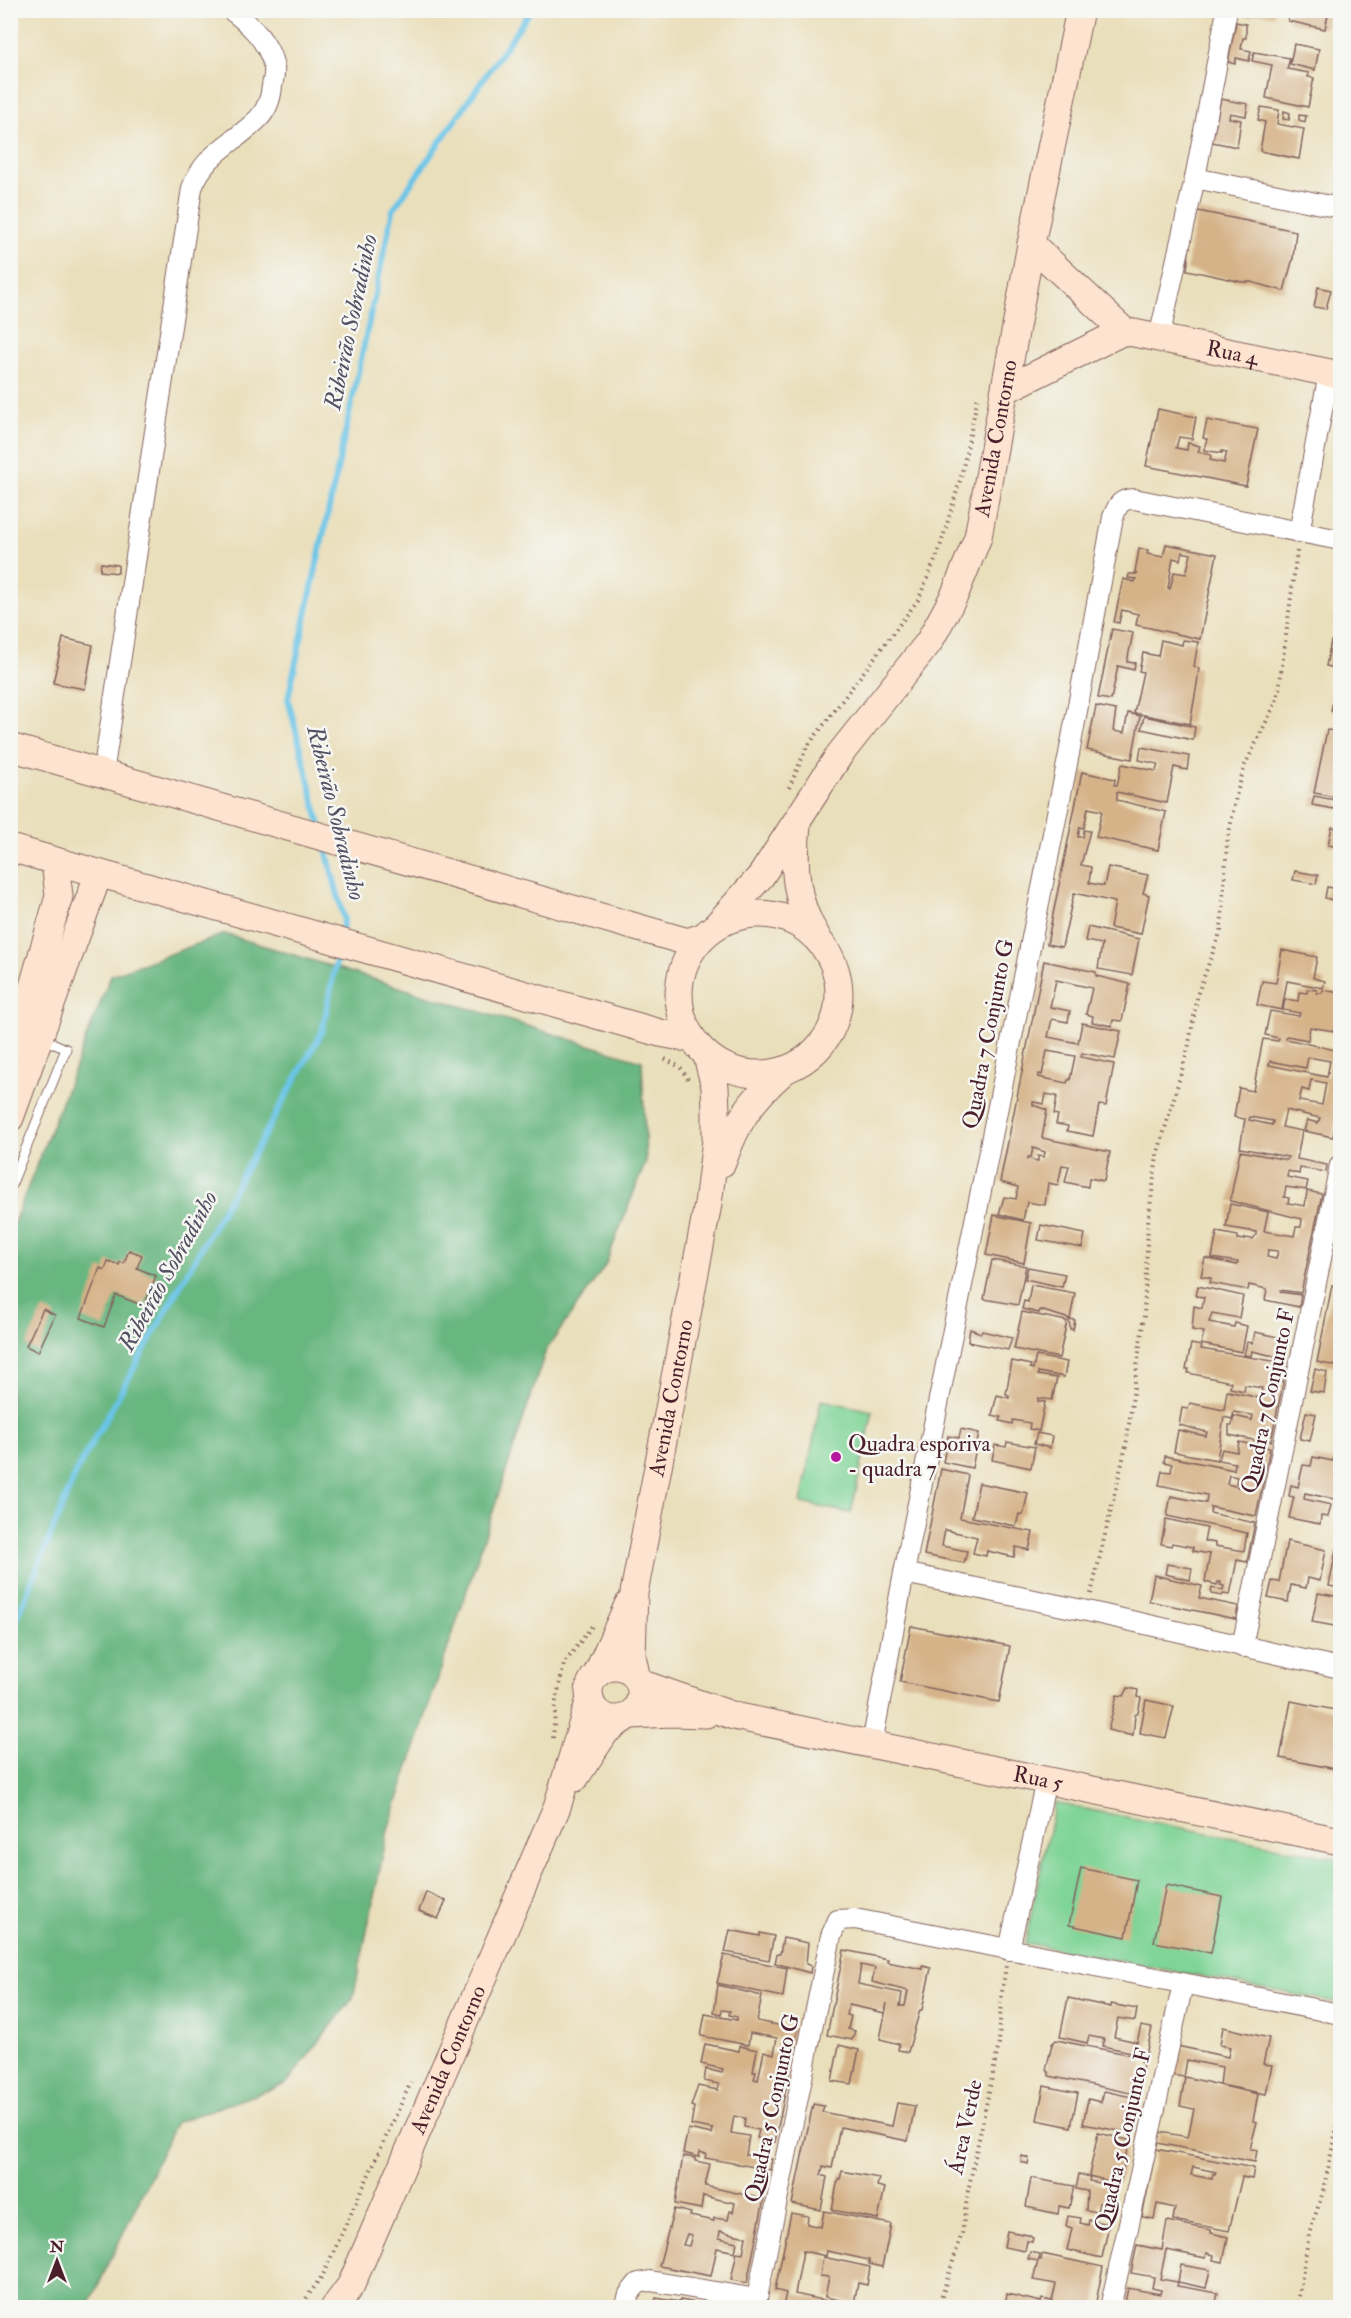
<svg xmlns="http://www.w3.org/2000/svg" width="1351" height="2318" font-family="'IM FELL Double Pica',serif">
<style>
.green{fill:#7fd497;stroke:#647a61;stroke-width:1.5}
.forest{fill:#67b680;stroke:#586a56;stroke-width:1.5}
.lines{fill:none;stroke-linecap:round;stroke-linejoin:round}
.stream{stroke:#69c4e7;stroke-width:6}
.building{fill:#d5b288;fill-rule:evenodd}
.lane-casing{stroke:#82625d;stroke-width:11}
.street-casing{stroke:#82625d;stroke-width:22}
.secondary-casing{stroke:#82625d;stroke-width:29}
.path{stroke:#82625d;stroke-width:4;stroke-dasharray:1.5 4.5;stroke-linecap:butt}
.lane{stroke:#fff;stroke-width:9}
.street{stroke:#fff;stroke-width:20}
.secondary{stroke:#fde4d0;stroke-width:27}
.poi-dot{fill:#b5179e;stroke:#f6f6f2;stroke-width:2}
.labels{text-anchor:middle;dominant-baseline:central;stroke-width:5;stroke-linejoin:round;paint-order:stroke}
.street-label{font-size:22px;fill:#4a1f2b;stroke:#f6f6f2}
.poi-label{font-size:22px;fill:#4a1f2b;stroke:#f6f6f2;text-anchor:start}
.water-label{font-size:24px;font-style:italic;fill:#535163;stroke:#f6f6f2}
</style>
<rect width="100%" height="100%" fill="#f6f6f2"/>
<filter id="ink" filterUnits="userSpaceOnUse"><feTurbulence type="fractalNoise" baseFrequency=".0167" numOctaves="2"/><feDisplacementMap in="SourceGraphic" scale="12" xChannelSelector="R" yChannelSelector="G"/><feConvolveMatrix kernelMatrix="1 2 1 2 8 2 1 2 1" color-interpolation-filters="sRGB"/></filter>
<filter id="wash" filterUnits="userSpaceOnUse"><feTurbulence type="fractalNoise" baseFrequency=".008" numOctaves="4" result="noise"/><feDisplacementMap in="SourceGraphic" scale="24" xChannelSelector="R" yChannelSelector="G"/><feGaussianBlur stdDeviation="1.35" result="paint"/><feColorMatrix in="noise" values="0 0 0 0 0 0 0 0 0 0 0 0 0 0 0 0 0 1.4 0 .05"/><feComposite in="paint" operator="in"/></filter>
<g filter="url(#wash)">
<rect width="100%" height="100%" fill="#eadfbb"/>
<g class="green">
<path d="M821,1400l52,11 -22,102 -50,-10z"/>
<path d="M1055,1803l285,56v144l-315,-60z"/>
</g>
<path class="forest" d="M225,934l417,127 4,100 -41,105 -59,84 -158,480 -35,168 -67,86 -110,38 -88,185h-77l-1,-1074 101,-258z"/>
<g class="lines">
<g class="stream">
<path d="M321,829l-33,-130 105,-489 138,-200"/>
<path d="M325,845l19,74 -3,15"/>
<path d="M10,1636l67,-166 245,-438 17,-85"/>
</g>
</g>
<g id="blocks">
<g class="building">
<path d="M1238,10h37l-1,6 -21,-4 -1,5 -14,-3z"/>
<path d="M1290,10h39l-4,19 -37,-8z"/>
<path d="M1236,22l10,2v14h-3l-2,11 10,2 -2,10 -13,-3 -1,6 -7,-2z"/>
<path d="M1294,44l25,5 -4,21 -25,-6z"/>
<path d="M1254,52l36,6 -3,11 22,4 -1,4 6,1 -6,29 -42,-9 6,-33 -20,-4z"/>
<path d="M1221,99l27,5 -2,12 -16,-3 -1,5 12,2 -4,27 -25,-5z"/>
<path d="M1261,107l18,3 -2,14 27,5 -5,30 -39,-8 5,-29 -7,-2z"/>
<path d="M1284,111l6,2 -1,7 -6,-1z"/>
<path d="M1299,115l7,1 -1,6 -6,-2z"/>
<path d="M1198,211l98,20 -3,27 -9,33 -33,-9h-9l-55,-12 3,-27z"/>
<path d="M1318,287l13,3 -5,19 -12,-2z"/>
<path d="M1158,409l38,8 -4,22 -13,-2 -3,11 11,2 1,-7 12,3 -2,6 13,3 -1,5 14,3 3,-11 -5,-1v2l-18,-3 3,-11 -4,-1 4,-18 51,9 -12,57 -100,-20z"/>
<path d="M1166,544l51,10 -17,85 -64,-14 2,-11 -16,-4 -3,13 -5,-1 9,-43 12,3 1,-3 -8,-1 1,-4h8l-2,-2 4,-23 9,1 -1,4 16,3zM1182,552l9,2 -5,20 -12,-2 -4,17 -2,-1 5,-30 7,2z"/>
<path d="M101,563l17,2v8l-18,-2z"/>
<path d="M1338,603l2,1v20l-6,-1z"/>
<path d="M1112,629l21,4 -6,29 8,1 -1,7 -16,-4 -7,34 -13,-2z"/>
<path d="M63,638l30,7 -8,44 -32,-6z"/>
<path d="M1161,640l21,5 1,-5 15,2 -4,25 5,1 -2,16 -7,40 -56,-11 9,-41 -4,-1 4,-18 15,3z"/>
<path d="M1331,641l7,2 -1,6 3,1v19l-14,-3z"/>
<path d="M1338,674l2,1v123l-26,-5 13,-63 8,1 4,-18 -8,-2z"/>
<path d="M1096,706l20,4 -3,21 11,2 4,-20 12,3 -8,43 -45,-9z"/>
<path d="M1144,716l51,11 -2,13 -52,-11z"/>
<path d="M1141,747l48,9 -2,14 -13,-3 -7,36 -50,-11v8l49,12 -8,38 -62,-13 6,-26 -14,-3 -4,20 -4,-1 -2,10h5l1,-7 6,1 -9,34 10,2 -2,16 15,3 4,-19 40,8 -5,18 6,2 -8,39 -31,-6 5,-26 -41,-9 -12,54 -15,-3 35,-172 33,7 -1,6h3l5,-21 34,7 2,-7 -19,-4z"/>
<path d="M1314,796l26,5v9l-28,-5z"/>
<path d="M1332,827l8,2v18l-12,-2z"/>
<path d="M1295,871l23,4 -2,9 -23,-4z"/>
<path d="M1327,887l13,2v13l-15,-4z"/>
<path d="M1088,927l51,12 -7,36 -34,-6 4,-25 -17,-3z"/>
<path d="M1282,950l35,7 -4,21 12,3 -2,7 -36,-7 -5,29 -25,-5 5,-24 14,2z"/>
<path d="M1044,961l52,11v4l34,8 -8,37 -9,-1 -1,6 -20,-4 1,-6 -7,-2 6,-26 -36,-8 -6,27 20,4 -2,11 -16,-3 -4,18 30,6 4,-20 39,8 -6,28 -33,-6 -1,4 33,7 -8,42 -7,-1 -6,31 -26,-5 1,-5 -12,-2 2,-9 -4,-1 3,-18 -11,-2 -2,10 -11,-2v3l14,5 -5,28 68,14 -6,29 -15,-3 -1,9 -23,-5 4,-16 -7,-1 -4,20 -10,-2 -3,22 -18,-3 -4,18 -24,-6 5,-17 12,2 2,-12 -18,-5zM1047,1051l28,5 -5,24h-2l-1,3 -29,-6 1,-3 3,1zM1033,1148l12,4 -1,5 -6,-1v5l-10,-2v-2h3z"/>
<path d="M1307,989l10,1v3h5l1,-3 17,3v39l-30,-5 -2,13 -21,-4 -1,3 54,12v47l-7,39 -29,-6 3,-11 11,3 2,-5 -34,-8 -4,17 20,4 -5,28 30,6 -1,7 -26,-4 -1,6 -11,-3 -1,6 21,4 -2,9 -20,-3 -2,10 5,1 -1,5 17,3 2,-15 15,3 -21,99 -20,-3v2l20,3 -2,12 -34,-7 2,-11 -18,-4 -1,5 -38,-7 1,-5 -10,-2 4,-18 32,7 1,-3 -26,-4 5,-26 21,4v3l7,1v-2l8,1 3,-4v-3l-30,-5 4,-23 38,8 -4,19 30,5 2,-9h5l1,-8 -72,-18 10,-50 47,9 1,-3 -48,-9 5,-29 -11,-2 5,-29 14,3 10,-52 15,2 1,-3 -14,-3 5,-24 29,5 1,-3 -17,-3 2,-11 13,2 1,-9 8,1zM1308,1057l22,4 -3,16 -58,-12 1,-4 36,7zM1311,1080l15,3 -4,22 -23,-4 3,-12 7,2zM1250,1117l23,4 -1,4 -23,-5zM1268,1250l10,1 -2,8 -9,-2z"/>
<path d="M994,1215l37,8 -7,40 -38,-8z"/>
<path d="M1041,1225l44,9 -3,14 -44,-8z"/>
<path d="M129,1250l13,5 -5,13 19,8 -12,30 -28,-11 -12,32 -23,-9 19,-50 5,2 3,-9 11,4 1,-3 4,1z"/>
<path d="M992,1260l34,6 -8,39 -34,-6z"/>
<path d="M1028,1267l37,7 -3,13 -37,-8z"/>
<path d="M1031,1285l44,8 -5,26 -30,-9 -1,3 -17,-4 2,-8 4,1z"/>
<path d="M1332,1285l8,1v28l-2,16h2v37l-23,-5z"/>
<path d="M1198,1286l45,10 -4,22 -27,-5 -3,9 25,5 1,-4 12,3 -5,26 -41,-8 3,-12 -12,-2 2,-24 8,2 2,-11 -8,-1z"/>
<path d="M43,1309l12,6 -17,37 -12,-6z"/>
<path d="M1022,1312l45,9 -8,37 -45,-9z"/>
<path d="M1069,1319l6,1 -2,10 -3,-1z"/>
<path d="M970,1329l11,4 1,-2 30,7 -4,12 -40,-8z"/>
<path d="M1255,1332l27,6 -4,19 -26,-6 -1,5 -7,-1 3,-13 6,1z"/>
<path d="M1191,1344l11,2 -1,3 78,13 -3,15 8,1 -13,63 -13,-3v3l-29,-6v-10h3l2,-9 18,4 1,-5 -19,-3 -2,7 -8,-2 -7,43 -43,-8 4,-22 28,6 1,-4 -28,-7 3,-17 6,1 2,-6 34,7 3,-19 33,7 2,-10 -17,-3 -1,6 -14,-3 1,-6 -43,-9 1,-4h-3z"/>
<path d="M1036,1356l31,6 -3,15 -26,-5v3l19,3 -5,22 -14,-2v3l7,1 -6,29 -10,-2 1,-6 -17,-3 -1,4 -12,-3 1,-4 -9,-2 5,-20 12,3v-3l-3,-1 6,-33 19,4 -1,3 3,1z"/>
<path d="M1315,1369l12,3 -3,21 -14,-2z"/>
<path d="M1306,1412l10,2 -6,27 -10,-2z"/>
<path d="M1339,1428l1,59 -2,13 -33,-7 -1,6 27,6 -3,12 -7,-1 -1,8 -31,-6 5,-21 -5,-1 2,-11 7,2 5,-22 8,1 2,-9 20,4z"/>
<path d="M961,1429l18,4 -7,35 -29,-6 5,-26 11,2z"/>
<path d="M1037,1433l15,3 -2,12 -16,-4z"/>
<path d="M1007,1442l28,5 -4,21 -39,-8 3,-15 11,2z"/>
<path d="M1239,1442l31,6 -14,68 -45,-9 -1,6 45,10 -8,39 -10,-2 -7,35 -7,-1 -1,2 -11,-2 1,-6 11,2 1,-4 -4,-1 1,-3h-3l-1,3 -12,-3 5,-28 -17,-3v-4l-21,-4 -1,3 -10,-2 5,-25 41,9 -3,13 11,2v3l29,5 3,-18 -80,-17 4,-20 35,7 1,-8 -48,-10 3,-14 9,1 1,-8 -8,-2 1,-6 69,14 1,-7 -16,-3 3,-11 15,3zM1229,1475l8,2 -1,6 4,1 -1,3 -12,-3z"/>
<path d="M941,1469l27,6 -8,43 73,14 -4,18 -13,-3 -2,10 -27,-6 -1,5 -13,-3 4,-16 -32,-7 -3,16 25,5 -3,12 -40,-8z"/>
<path d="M979,1483l49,10 -5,22 -4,-1 -3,12 -44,-9z"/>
<path d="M1287,1541l39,9 -6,31 -12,-3 -2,10 -15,-3 -3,17 -20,-4 4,-17 7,1z"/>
<path d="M1336,1550l4,1v37l-11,-2z"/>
<path d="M1167,1564l25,4 -2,12 -25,-6z"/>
<path d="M1154,1575l48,11 -3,12 39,8 -2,13 -87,-18z"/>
<path d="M1318,1593l22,4v30l-28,-5z"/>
<path d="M911,1626l99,20 -11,56 -99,-20z"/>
<path d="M1128,1688l10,2 -1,7 4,1 -3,15 -3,2 -2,21 -25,-6 9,-35 7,1z"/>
<path d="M1146,1700l28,6 -8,32 -26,-5z"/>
<path d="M1291,1701l49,10v35l-4,23 -56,-11z"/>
<path d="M1081,1868l56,12 -11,57 -57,-12z"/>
<path d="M1166,1885l56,12 -11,56 -57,-11z"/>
<path d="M426,1892l20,9 -8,18 -19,-8z"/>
<path d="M730,1930l30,6v-3l14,3 -5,24 -44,-8z"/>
<path d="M783,1938l25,5 -2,21 5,2 -1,7 -35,-10 2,-9h3z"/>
<path d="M844,1950l44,9 -1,3 36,7v-3l8,2 -9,42h-2l-12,42 -10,-2 1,-6 -19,-5 7,-36 -2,10 -36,-8 -2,10 4,1 -3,13 7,2 -3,9 -25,-5zM861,1965l14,3 -3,14 36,9 -3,15h-5l2,-13 -44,-9z"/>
<path d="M724,1955l63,13 -4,29 -66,-14z"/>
<path d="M718,1985l44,11 -5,25 41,8 -23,113 -18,-4 2,-8 -15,-3 1,-9 -11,-2 -3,17 18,3 -3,19 26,4 -2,11 -65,-12 1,-4 -6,-2 -1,5 -16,-4 5,-24 24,5 1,-5 -22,-4 3,-18 -3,-1 7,-20 20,4 1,-6 -15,-3 2,-12 16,4 1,-4 -22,-5 4,-20 34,7 1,-5 17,4 -4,22h3l-2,7 4,1 6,-29 10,3 3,-16 -27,-5 -2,12 -47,-9 4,-22 32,6v-3l-8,-2 1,-4 -8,-1 -1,4 -7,-2z"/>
<path d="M1068,1998l43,9v-3l26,5 -2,12 -17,-3 -4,19 23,5 4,-16 11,2 -6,27 -44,-9 2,-7 -15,-3 -2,7 -27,-6z"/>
<path d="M1223,2027l46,11 -6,26 9,1 -6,29 -46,-9 2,-18 -35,-7 -3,17 -13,-2 6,-29 51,11 2,-10 -10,-2z"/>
<path d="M1056,2040l86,17 -1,4 2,3 -5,24 -3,6 -86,-18v-3l-3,-3 6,-26z"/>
<path d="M839,2045l20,5 -7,34 -20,-3z"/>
<path d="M1185,2077l73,17 -5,27 4,1 -7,27 7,1 -2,12 -98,-19 3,-11 28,5 6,-28 -14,-3z"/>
<path d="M1044,2086l34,7 -7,34 -34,-7z"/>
<path d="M1104,2091l28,6 -8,35 -41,-8 5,-25 13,3z"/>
<path d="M897,2103l18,3 -7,35 -68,-14 -8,41 -9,-2 -2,9 6,2 -6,33 -29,-6 21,-100 11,2 -2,6 70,14z"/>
<path d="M1098,2133l31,7 -9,43 -8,-2 -1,7 -4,-1 -3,16h-5l-2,9 -11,-2 1,-19 -11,-2 3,-15 11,3 -1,4 15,3 1,-4 -16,-4z"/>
<path d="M1156,2149l98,19 -2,11 -10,-2 -13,54 -56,-11 2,-12 -18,-4 -3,15 -12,-2zM1193,2167l23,5 -1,3 -2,-1 -1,5 -21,-4z"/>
<path d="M683,2156l12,2v3l15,3 -5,22 59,13 -17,84 -16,-3 6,-28 6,1 3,-16 -26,-6 -1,7 18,4 -2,10 -18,-4 -6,28 -52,-10 15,-57 17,4 -1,3 24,5v-3l14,2 2,-9 3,1 2,-9 -32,-7 -2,13 -26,-5zM687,2234l5,1 -3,11 -6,-1z"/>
<path d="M1022,2156l7,2 -1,6 -7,-2z"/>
<path d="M842,2171l37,7 -2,8 8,2 -7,31 -46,-9 6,-31h2z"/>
<path d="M1031,2178l43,8 -5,22 -10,-2 -1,8 -32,-7z"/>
<path d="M824,2211l67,13 -9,43 -13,-3v-4l-42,-9 -1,5 -23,-5 -8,43 59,13h-71l3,-14 -11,-3 16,-77 17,3 -1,8 14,3z"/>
<path d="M1068,2216l13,2 -1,5 8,2 1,-5 20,4 -7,34 -35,-8 5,-22 -6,-2z"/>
<path d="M1167,2221l44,9v3l17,4 -5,25 -10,-2 1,-5 -7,-2 -1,5 -40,-8 -6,29 18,3 -1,4 41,7 -3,14h-91l4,-19 32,6 1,-4 -9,-2 2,-11 -23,-4 6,-28 25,5z"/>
<path d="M1007,2231l21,4 5,3 -1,4 -5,-1 -2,10 -21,-4z"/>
<path d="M1030,2252l10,2 -1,6h2l1,-6 61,13 -8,40h-90l2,-13 34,8 1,-3 10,2 4,-17 -23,-4 5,-19 -10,-2z"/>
<path d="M823,2257l47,10 -3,18 -9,-2 -4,20 -29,-6 4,-20 -9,-1z"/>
<path d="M1181,2265l29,5 -4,18 -28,-6z"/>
<path d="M656,2298l24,4v-2l23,4 -1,3h-48z"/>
</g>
</g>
</g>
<g filter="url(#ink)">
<use href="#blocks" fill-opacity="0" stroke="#82625d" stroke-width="1.5"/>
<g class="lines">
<defs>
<path id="lane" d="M10,1188l56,-139 -25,-11"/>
<g id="street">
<path d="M1195,178l145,30"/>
<path d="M1159,338l36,-160 32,-168"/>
<path d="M1299,533l30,-160"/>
<path d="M103,774l89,-586c13,-35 41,-44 66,-69 9,-9 13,-21 14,-33 1,-5 3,-13 2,-18 -4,-25 -24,-44 -43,-58"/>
<path d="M904,1573l183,38 253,57"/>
<path d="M1242,1647l98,-482"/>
<path d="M872,1744l32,-171 165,-819 44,-237c5,-12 7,-18 21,-18l206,41"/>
<path d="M1009,1950l37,-170"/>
<path d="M625,2308l4,-14 9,-11 12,-2 107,18"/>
<path d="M755,2308l76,-372 7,-16 17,-1 485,95"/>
<path d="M1110,2308l73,-324"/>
</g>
<g id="secondary">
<path id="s1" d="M1031,244l93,87 216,44"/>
<path d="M1007,389l117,-58"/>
<path d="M10,747l678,195 14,-5"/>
<path d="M797,824c-4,41 -3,77 20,113"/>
<path d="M10,848l650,185 32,6"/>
<circle cx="759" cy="994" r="80"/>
<path id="s2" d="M716,926l45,-50 79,-122 89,-112 25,-46 24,-59 53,-293 49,-234"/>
<path d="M10,1048l17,-41 32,-111 -4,-34"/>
<path d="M10,1118l88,-243"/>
<path d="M722,1163c15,-42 28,-62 62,-92"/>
<circle cx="615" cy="1693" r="26"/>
<path d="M597,1674l31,-69"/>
<path id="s3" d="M637,1679l-5,-23 2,-63 74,-389 8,-64v-29l-1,-24 -8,-31"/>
<path id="s4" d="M640,1683l94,33 606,125"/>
<path d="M631,1715l40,-2 35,1"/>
<path d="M575,1778l31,-47 20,-14"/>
<path id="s5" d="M334,2308l17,-23 206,-478 33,-108"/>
</g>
</defs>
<use href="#lane" class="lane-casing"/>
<use href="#street" class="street-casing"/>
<use href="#secondary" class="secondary-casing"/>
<g class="path">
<path d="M789,788l18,-41 111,-147 21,-49 22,-74 17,-81"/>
<path d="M670,1013l7,-52"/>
<path d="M665,1059l15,8 8,12"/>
<path d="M1091,1594l35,-148 18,-130 4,-94 9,-66 31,-107 10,-56 23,-63 6,-86 9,-48 9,-31 31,-63 3,-13 18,-138"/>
<path d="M553,1738l3,-37 8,-37 28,-38"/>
<path d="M299,2308l24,-33 88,-193"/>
<path d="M938,2308l24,-75 6,-42 31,-147 2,-46 5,-32"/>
<path d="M1297,2308l12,-74 14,-42 17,-80"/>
</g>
<use href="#lane" class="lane"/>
<use href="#street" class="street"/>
<use href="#secondary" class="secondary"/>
</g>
</g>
<circle class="poi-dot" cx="836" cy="1457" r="6"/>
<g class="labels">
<g class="street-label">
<text stroke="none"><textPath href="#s1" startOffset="238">Rua 4</textPath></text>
<text stroke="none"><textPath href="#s2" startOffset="572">Avenida Contorno</textPath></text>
<text transform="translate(988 1034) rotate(-79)">Quadra 7 Conjunto G</text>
<text stroke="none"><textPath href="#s3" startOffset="285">Avenida Contorno</textPath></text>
<text transform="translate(1268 1401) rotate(-78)">Quadra 7 Conjunto F</text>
<text stroke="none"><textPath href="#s4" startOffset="410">Rua 5</textPath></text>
<text stroke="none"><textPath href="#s5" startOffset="274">Avenida Contorno</textPath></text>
<text transform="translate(772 2108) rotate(-78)">Quadra 5 Conjunto G</text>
<text transform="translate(965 2127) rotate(-78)">Área Verde</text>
<text transform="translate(1123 2140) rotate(-77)">Quadra 5 Conjunto F</text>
</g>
<g class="poi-label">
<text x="848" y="1444">Quadra esporiva<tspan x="848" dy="25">- quadra 7</tspan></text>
</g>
<g class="water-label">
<text transform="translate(351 322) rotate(-78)">Ribeirão Sobradinho</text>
<text transform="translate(336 813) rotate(76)">Ribeirão Sobradinho</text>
<text transform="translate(168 1271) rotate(-61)">Ribeirão Sobradinho</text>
</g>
</g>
<rect width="1351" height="2318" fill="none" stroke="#f6f6f2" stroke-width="36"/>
<g transform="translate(57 2261)" stroke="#f6f6f2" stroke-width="4.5" paint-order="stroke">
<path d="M0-4.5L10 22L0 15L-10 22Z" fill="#4a1f2b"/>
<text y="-9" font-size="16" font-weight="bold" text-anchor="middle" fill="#4a1f2b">N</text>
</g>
</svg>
